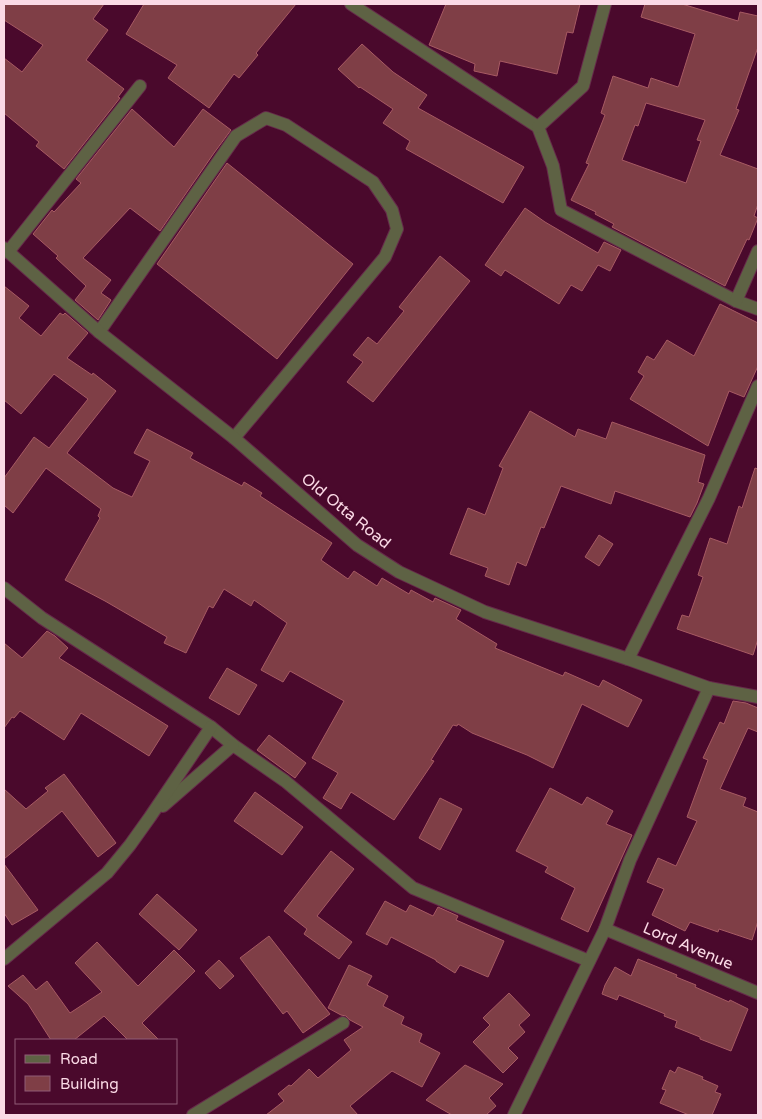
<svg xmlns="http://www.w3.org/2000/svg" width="762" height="1119" font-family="'Varela Round',sans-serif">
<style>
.building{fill:#7f3e46;stroke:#a75a63;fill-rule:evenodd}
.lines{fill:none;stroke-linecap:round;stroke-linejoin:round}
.minor-casing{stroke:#662a4a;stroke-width:14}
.tertiary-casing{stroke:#662a4a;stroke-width:14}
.minor{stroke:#5e6244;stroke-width:12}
.tertiary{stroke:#5e6244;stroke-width:12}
.labels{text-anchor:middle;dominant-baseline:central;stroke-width:5;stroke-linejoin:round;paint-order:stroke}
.street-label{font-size:16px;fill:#fad9e5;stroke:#4a092c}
</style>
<rect width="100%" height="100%" fill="#4a092c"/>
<g class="building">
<path d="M4,4h100l-11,15 15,11 -22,30 38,29 -6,8 2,1 -56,71 -28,-23 3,-4 -35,-29v-55l18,14 21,-27 -39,-25z"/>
<path d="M144,4h152l-40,49 2,2 -19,23 -5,-4 -25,34 -41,-30 9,-13 -51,-31z"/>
<path d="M446,4h134l-7,29 -6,-1 -10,42 -57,-13 -3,15 -23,-5 1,-7 -46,-19z"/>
<path d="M645,4h37l56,17 2,-9 18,4v31l-22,62 3,1 -19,45 38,14v35l-4,12 4,2 -9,22 -2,-1 -22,47 -113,-59 2,-3 -19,-10 1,-2 -25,-12 18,-36 -3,-1 19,-48 -4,-2 12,-37 35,12 3,-10 27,9 1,-2 16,-51 -54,-17zM646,103l59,17 -8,20 4,1 -15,42 -64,-23 13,-35 3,1z"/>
<path d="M362,44l31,28 34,23 -9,13 106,59 -21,36 -97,-54 4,-8 -27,-18 10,-14 -33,-22 -1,1 -21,-19z"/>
<path d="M132,109l42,38 29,-38 28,21 -17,23 -54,78 -30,-23 -47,50 28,22 -10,13 10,7 -13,20 -23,-20 11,-14 -30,-28 2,-2 -25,-22 19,-24 2,2 27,-29 -5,-4z"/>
<path d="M227,163l126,101 -76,95 -120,-95z"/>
<path d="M525,208l20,14 53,31 6,-11 17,8 -11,21 -12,-6 -16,26 -11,-6 -12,19 -54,-34 -4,6 -16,-11z"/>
<path d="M440,256l30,25 -97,121 -26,-20 16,-20 -10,-7 15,-18 9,7 27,-33 -5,-4z"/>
<path d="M4,286l25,20 -10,12 22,18 19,-23 3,2 2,-2 23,20 -21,25 25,17 1,-2 23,18 -49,62 46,35 19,9 18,-36 -16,-8 13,-24 46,24 -3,5 52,28 2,-4 18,11 -2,3 72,47 -11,17 27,19 6,-8 23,15 5,-8 27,16 2,-4 22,12 2,-4 26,12 -5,9 41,25 -2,4 68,28 2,-4 34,15 4,-7 39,20 -14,27 -46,-23 -29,64 -26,-13 -55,-22 -14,-9 -1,2 -4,-1 -22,35 3,1 -40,59 -43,-28 -10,17 -18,-11 15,-25 -26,-15 32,-57 -54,-30 -7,11 -22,-12 26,-47 -33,-23 -3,6 -27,-17 -11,19 -4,-2 -23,47 -22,-10 3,-6 -62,-36 -40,-21 35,-62 -2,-2 3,-7 -55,-41 -33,45 -9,-8v-27l30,-41 15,11 39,-49 -34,-25 -33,40 -17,-14z"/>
<path d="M720,304l38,19v43l-14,31 -15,-6 -21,55 -78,-47 14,-23 -6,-4 9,-16 7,4 13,-20 27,16z"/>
<path d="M530,411l45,26 3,-8 28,10 6,-17 93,33 -7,27 6,2 -7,19 -7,14 -75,-26 -4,13 -50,-18 -17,42 -3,-1 -15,39 -9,-4 -8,23 -24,-9 3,-8 -38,-14 18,-46 17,7 18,-47 -4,-2z"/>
<path d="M755,468l3,1v170l-5,16 -76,-26 5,-14 7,2 14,-40 -5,-2 12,-37 17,6 12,-38 3,2z"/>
<path d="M599,535l14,9 -14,22 -14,-9z"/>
<path d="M47,631l8,5 13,12 -9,10 109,68 -19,30 -68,-43 -17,27 -44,-29 -6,7 -2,-1 -8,11v-85l18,15z"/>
<path d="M227,668l30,17 -18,30 -30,-17z"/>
<path d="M733,701l13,2 12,5v24l-10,-4 -28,61 26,9 -3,8 15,6v109l-6,19 -33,-11 -1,3 -28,-10 -5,9 -33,-16 12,-26 -17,-7 11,-24 18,8 21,-45 -10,-4 21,-57 -5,-2 17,-36 4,2z"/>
<path d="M269,735l37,28 -11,15 -38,-28z"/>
<path d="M64,774l52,69 -18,14 -36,-46 -58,48v-70l22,20 22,-18 -3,-3z"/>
<path d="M550,788l32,17 5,-8 26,14 -7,13 26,11 -44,97 -27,-13 14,-31 -30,-16 3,-5 -32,-16z"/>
<path d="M255,792l48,35 -21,28 -48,-34z"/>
<path d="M440,798l22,11 -22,41 -21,-12z"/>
<path d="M331,851l23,18 -37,47 35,26 -13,17 -35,-25 3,-5 -23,-18z"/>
<path d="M4,864l34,46 -26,15 -8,-12z"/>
<path d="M157,894l40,36 -18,20 -40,-36z"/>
<path d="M385,901l21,11 4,-7 23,11 5,-9 20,9 -2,4 48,21 -16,36 -28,-12 -5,8 -19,-12v-1l-45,-23 -4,8 -21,-11z"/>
<path d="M269,936l61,78 -27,19 -16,-22 -4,3 -43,-56z"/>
<path d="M97,942l41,44 36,-36 21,21 -53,52 17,17h-31l-24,-24 -30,24h-23l-23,-36 -20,-18 15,-11 13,15 11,-9 23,32 32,-21 -27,-29z"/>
<path d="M638,959l39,16 -1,2 20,8 -1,2 34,15 1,-2 18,9 -17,42 -31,-12v-2l-25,-10 2,-6 -13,-5 1,-2 -46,-19 -2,5 -15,-6 3,-9 10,-18 16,9z"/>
<path d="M219,960l15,16 -14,13 -15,-16z"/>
<path d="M349,965l23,11 -5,9 21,11 -5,10 21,11 -3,7 21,10 -3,8 21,11 -18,34 -30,-16 -42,35 8,9h-92l18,-14 -6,-7 11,-9 2,1 18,-17 9,9 33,-28 -7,-10 19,-13 -13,-7 -4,-4 -5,-1 -13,-7z"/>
<path d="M509,993l21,22 -11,10 6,7 -17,16 10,10 -15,15 -30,-31 17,-17 -7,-7z"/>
<path d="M465,1065l38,19 -14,14 7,8 -10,9h-34l-26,-15z"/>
<path d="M678,1067l25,10 -1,2 16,7 -3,6 6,2 -9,21h-23l-29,-12 6,-13 -4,-1 8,-19 5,3z"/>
</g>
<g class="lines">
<defs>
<g id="minor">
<path d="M351,4l187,123 15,39 8,44 175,91 22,8"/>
<path d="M538,127l45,-41 22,-82"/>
<path d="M8,252l132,-166"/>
<path d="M736,301l22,-50"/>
<path d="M99,332l137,-196 30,-18 20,7 87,57 19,28 5,19 -12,28 -151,181"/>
<path d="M4,588l38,30 169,109 22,18 52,36 128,107 176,73"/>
<path d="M628,659l81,-161 49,-112"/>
<path d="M163,806l70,-61"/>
<path d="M605,929l153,64"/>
<path d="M4,959l103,-86 23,-28 20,-28 61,-90"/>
<path d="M193,1115l150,-92"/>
<path d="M514,1115l91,-186 25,-69 79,-172"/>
</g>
<path id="tertiary" d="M4,248l95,84 135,106 123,107 42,27 86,40 143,47 81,29 49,9"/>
</defs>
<use href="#minor" class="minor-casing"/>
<use href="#tertiary" class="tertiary-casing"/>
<use href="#minor" class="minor"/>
<use href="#tertiary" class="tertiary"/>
</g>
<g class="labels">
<g class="street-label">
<text transform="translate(346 511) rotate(39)">Old Otta Road</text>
<text transform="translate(688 946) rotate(23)">Lord Avenue</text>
</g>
</g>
<rect width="762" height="1119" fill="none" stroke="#fad9e5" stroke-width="10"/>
<rect x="15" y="1039" width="162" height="65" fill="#4a092c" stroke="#905c76"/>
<rect x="25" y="1055" width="25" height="8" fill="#5e6244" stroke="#905c76"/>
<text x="60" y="1064" font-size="15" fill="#fad9e5">Road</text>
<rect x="25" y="1076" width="25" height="15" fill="#7f3e46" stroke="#905c76"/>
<text x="60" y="1089" font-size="15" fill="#fad9e5">Building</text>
</svg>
